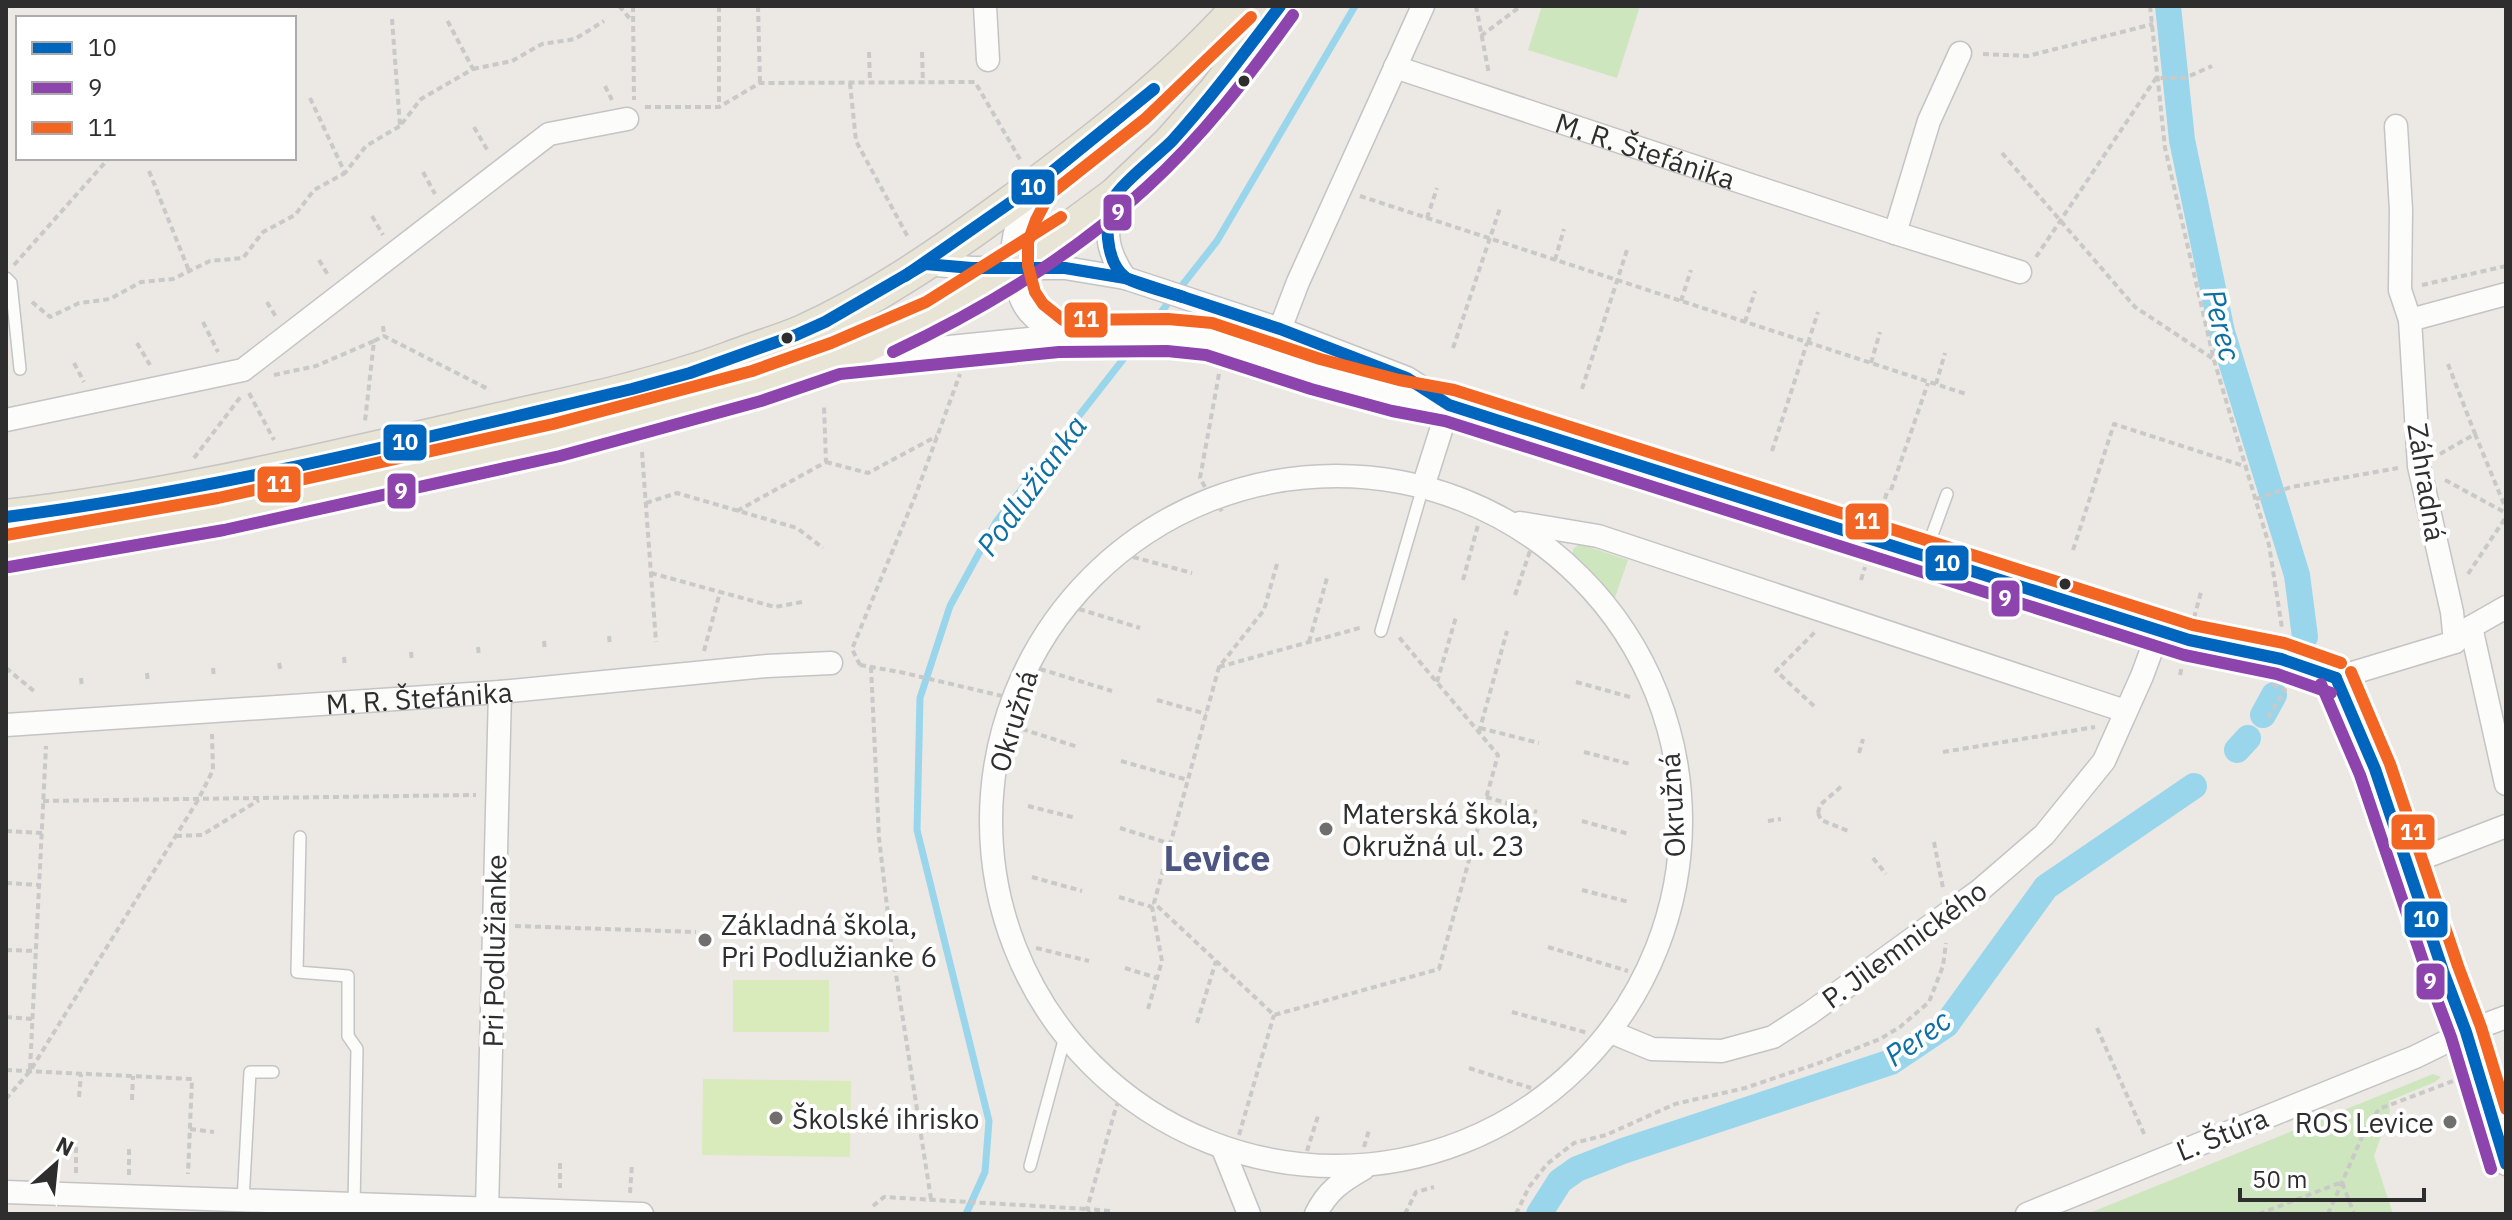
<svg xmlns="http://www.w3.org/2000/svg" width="2512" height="1220" font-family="'IBM Plex Sans',sans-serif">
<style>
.green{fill:#cee6be}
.pitch{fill:#d9eabb}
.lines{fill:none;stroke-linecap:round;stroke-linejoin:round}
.stream{stroke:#99d6ec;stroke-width:7}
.canal{stroke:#99d6ec;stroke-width:26}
.lane-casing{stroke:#c5c4c5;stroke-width:14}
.street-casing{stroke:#c5c4c5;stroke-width:25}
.primary-casing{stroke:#c6c5c4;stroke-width:37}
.path{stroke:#c9c9c8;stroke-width:4;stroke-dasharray:6 4;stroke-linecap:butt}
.lane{stroke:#fcfcfb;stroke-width:11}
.street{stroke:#fcfcfb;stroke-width:22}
.primary{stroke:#e8e4d6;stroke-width:34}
.bus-1-casing{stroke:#fff;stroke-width:18}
.bus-2-casing{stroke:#fff;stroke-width:18}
.bus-3-casing{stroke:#fff;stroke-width:18}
.bus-1{stroke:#0065bd;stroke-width:12}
.bus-2{stroke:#8e44ad;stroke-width:12}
.bus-3{stroke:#f26522;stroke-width:12}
.bus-dot{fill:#2e2e2e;stroke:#fff;stroke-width:3}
.poi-dot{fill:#706f6e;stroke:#fff;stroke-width:3}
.labels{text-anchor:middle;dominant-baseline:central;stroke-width:8;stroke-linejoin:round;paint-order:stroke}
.street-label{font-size:28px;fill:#2e2e2e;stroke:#fff}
.poi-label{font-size:28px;fill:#2e2e2e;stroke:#fff;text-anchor:start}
.water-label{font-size:30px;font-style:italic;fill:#0d6fa3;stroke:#fff}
.district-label{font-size:36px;font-weight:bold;fill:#4d5680;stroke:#fff}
.line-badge{stroke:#fff;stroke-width:3}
.badge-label{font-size:22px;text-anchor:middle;font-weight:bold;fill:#fff}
</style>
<rect width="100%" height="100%" fill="#ece8e4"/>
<g class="green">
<path d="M1542,6h98l-23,72 -89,-28z"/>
<path d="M1580,544l48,16 -15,43 -40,-44v-10z"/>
<path d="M2433,1074l8,3 -6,5 -46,19 1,10 -16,45 19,58h-306z"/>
</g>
<g class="pitch">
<rect x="733" y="980" width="96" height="52"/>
<path d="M703,1079l148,2 -1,76 -148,-2z"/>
</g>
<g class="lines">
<g class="stream">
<path d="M1147,330l70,-89 138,-235"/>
<path d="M966,1214l19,-42 4,-51 -72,-291 3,-132 30,-92 46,-84 143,-183"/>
</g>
<g class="canal">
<path d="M2168,6l14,134 40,192 75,243 8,62"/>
<path d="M2263,715l11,-20"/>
<path d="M2237,750l11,-12"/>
<path d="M1539,1214l21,-33 17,-12 46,-18 268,-89 55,-37 100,-138 148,-101"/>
</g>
<defs>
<g id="lane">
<path d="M6,278l5,5 9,86"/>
<path d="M1924,557l23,-63"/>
<path d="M1381,631l42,-144"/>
<path d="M300,837l-3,135 51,4v60l9,13 -3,156"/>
<path d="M1030,1166l36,-133"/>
<path d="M243,1201l7,-129h23"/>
</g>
<g id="street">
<path d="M985,6l3,54"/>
<path id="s1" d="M1395,67l500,166 125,39"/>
<path d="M2396,126l5,84 -1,80 10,30"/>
<path d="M1033,191c-18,33 -26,55 -17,91 3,13 7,25 17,34 7,8 17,13 25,20"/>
<path d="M1115,195c-10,35 -11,52 10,83"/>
<path d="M1895,233l34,-112 31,-68"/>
<path d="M925,264l47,4h93l60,10 155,51 127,49 34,22"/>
<path d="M1280,329l18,-47 125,-276"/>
<path d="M1209,339l106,35 81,22 53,9 43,13 697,222 92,19 55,19"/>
<path d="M860,356l198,-20 110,-1 41,4 70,-10"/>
<path d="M6,420l237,-50 306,-236 78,-15"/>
<circle cx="1336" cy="821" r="345"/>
<path d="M1423,487l26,-82"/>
<path d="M1520,523l78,13 527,175"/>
<path d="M2471,627l35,157"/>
<path d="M2455,642l-3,-30 -33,-146 -9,-146 96,-26"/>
<path d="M2336,678l39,91 68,202 23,61 40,132"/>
<path d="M2336,678l119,-36 16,-15 35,-20"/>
<path id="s2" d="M6,725l494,-33 267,-26 64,-3"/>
<path d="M2407,864l99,-38"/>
<path d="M1611,1032l41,17 70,2 51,-14 37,-24 127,-92 42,-30 65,-56 60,-74 38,-85 17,-46"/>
<path d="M1223,1149l26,65"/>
<path d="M6,1192l636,22"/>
<path d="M487,1210l13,-518"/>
<path d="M1316,1214c11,-23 26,-33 47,-45"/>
<path d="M2027,1214l388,-157 51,-25 40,-15"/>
</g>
<g id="primary">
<path d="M6,517c160,-18 315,-56 472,-92 71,-17 144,-30 213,-53 18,-5 35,-12 52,-18 19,-7 39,-13 58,-21 73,-33 140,-79 204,-126 83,-60 166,-124 235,-201"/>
<path d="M6,551l131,-21 84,-16 336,-74 200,-54 80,-28 115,-52 90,-57 73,-54 54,-51 47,-53 64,-85"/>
</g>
</defs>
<use href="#lane" class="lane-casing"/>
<use href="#street" class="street-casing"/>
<use href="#primary" class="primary-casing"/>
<g class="path">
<path d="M619,6l13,15"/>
<path d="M633,6l1,94"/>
<path d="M719,6v101"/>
<path d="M758,6l2,77"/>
<path d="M1476,6l13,68"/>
<path d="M2150,6l15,142 49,212 55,185 13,83"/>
<path d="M164,18v-1"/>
<path d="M392,19l8,107 21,-27 52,-30 -26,-49"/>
<path d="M1481,36l40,-30"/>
<path d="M869,52l1,30"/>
<path d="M922,52l1,31"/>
<path d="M1983,54l45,2 125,-32"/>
<path d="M473,69l39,-8 30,-17 33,-5 29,-18"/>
<path d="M850,83l6,58 53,98"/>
<path d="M605,86l7,14"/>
<path d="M310,98l35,75 21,-27 34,-20"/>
<path d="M645,107h74l41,-24 215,-1 46,79"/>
<path d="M474,127l15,26"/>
<path d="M2002,153l133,154 77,51"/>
<path d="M149,171l40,100"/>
<path d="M423,172l12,22"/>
<path d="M1360,196l606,198"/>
<path d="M372,216l11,19"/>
<path d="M1427,218l10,-30"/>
<path d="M2036,257l120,-179h29l27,-12"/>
<path d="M319,260l9,15"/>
<path d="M1555,260l9,-31"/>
<path d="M14,265l95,-107"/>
<path d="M2422,285l84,-19"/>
<path d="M1681,301l10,-31"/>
<path d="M32,302l18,15 29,-14 31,-4 31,-17 32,-3 37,-18 33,-3 20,-26 32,-17 19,-25 31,-17 3,3"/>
<path d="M267,302l9,15"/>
<path d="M203,322l15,30"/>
<path d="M1745,322l10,-31"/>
<path d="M383,326l1,10"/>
<path d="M374,341l10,-5 106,54"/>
<path d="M137,343l13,22"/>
<path d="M1808,343l10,-31"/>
<path d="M1453,348l47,-140"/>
<path d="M74,363l10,19"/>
<path d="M1871,363l9,-31"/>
<path d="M2448,364l27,70"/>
<path d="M1219,374l-19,104 10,18 12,15"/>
<path d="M274,375l42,-9 58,-25 -9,80"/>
<path d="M1936,384l9,-31"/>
<path d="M1582,389l45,-139"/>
<path d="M249,393l25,47"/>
<path d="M1772,451l35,-108"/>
<path d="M642,452l14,190"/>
<path d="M2440,454l35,-20 31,75"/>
<path d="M194,458l48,-63"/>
<path d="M826,462l42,11 69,-37"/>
<path d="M2445,480l61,33"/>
<path d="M1891,490l37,-107"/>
<path d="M2256,499l35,-12 107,-19"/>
<path d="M646,503l31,-10 120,35 26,20"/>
<path d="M737,511l89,-49 -2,-55"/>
<path d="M1879,518l9,-29"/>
<path d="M2073,550l41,-126 133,43"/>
<path d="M1133,557l59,16"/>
<path d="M1277,564l-13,46 -45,57 -65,236 120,112 165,-46 59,-214 -100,-119"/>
<path d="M651,573l124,34 27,-5"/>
<path d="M2468,574l38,-57"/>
<path d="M1463,580l15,-55"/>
<path d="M1861,580l4,-13"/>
<path d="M1515,595l15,-44"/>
<path d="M1079,609l61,19"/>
<path d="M2194,618l7,-26"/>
<path d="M609,636l1,9"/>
<path d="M544,641l1,10"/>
<path d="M1309,642l18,-64"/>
<path d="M478,647l1,9"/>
<path d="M704,651l16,-59"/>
<path d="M411,652l1,9"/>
<path d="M344,657l1,10"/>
<path d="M279,663l2,9"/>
<path d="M860,665l-8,-16 64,-155 44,-120"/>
<path d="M860,665l40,7 115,27 10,5"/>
<path d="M871,667l8,171 13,111 39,250"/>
<path d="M1219,667l144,-40"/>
<path d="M6,668l29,24"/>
<path d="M213,668l1,9"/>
<path d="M1040,669l72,22"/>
<path d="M147,673l1,10"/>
<path d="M2180,675l2,-9"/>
<path d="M81,678l1,10"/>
<path d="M1437,682l19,-65"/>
<path d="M1576,682l54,15"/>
<path d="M1157,700l49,14"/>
<path d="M1814,706l-38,-35 41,-41"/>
<path d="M2268,718l17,-28 -11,-5 1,-3"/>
<path d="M1480,728l59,15"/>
<path d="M1022,729l56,18"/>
<path d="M1479,732l28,-101"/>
<path d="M1584,752l46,12"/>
<path d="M1943,752l152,-25"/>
<path d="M1859,753l4,-14"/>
<path d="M1121,761l67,19"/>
<path d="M1486,797l51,15"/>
<path d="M43,801l433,-6"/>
<path d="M1028,806l48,12"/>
<path d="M1818,813l3,7 30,12"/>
<path d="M1818,813l2,-8 23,-20"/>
<path d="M1582,821l47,13"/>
<path d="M1768,821l13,-2"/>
<path d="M1120,828l51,16"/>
<path d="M6,831l36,2"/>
<path d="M176,836l26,-1 57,-35"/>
<path d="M1934,842l9,46"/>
<path d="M1873,858l13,16"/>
<path d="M1032,877l50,14"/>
<path d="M6,883l33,2"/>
<path d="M1582,890l47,12"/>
<path d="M1119,897l33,10"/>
<path d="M515,926l181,6"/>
<path d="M1548,947l80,24"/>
<path d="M1036,948l53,13"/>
<path d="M6,950l30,1"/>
<path d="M1125,968l32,10"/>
<path d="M1148,1009l14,-48 -10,-54 2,-4"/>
<path d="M1512,1012l76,21"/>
<path d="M6,1017l26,2"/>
<path d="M1197,1023l19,-62"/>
<path d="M2097,1028l48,108"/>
<path d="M1469,1068l62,20"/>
<path d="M30,1069l16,-323"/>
<path d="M6,1070l186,9 -4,95"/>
<path d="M79,1097l2,-23"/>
<path d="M6,1099l24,-28 168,-271 15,-30 -1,-36"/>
<path d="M132,1100l1,-24"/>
<path d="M190,1129l24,3"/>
<path d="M1239,1135l35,-120"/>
<path d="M1364,1147l5,-17"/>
<path d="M1307,1151l11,-35"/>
<path d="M560,1163v25"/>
<path d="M76,1173v-30"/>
<path d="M129,1175v-29"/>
<path d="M630,1193l2,-29"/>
<path d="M873,1206l11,-9 203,12 3,5"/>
<path d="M1110,1211l-23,-2 29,-102 13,-28"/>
<path d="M1405,1214l11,-22 18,-5"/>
<path d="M1516,1214l13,-27 18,-23 27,-21 32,-8 69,-31 70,-16 74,-25 61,-24 20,-12 29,-25 14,-36 3,-23"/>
<path d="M2259,1214l83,-32 12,32"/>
<path d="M2328,1214l37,-84 14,-21 74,-28"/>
</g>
<use href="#lane" class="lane"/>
<use href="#street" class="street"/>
<use href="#primary" class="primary"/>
<defs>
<g id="bus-1">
<path d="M905,276l132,-92 117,-95"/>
<path d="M1183,297c-12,-4 -50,-13 -58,-20 -20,-16 -22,-59 -10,-81 8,-14 43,-41 57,-55 39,-43 73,-89 108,-135"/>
<path d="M6,517c212,-27 418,-79 626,-128l58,-16 106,-38 29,-13 100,-58 47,4h93l60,10 155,51 127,49 42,27 740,235 92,19 55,19"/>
<path d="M2336,678l39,91 68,202 23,61 40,132"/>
</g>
<g id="bus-2">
<path d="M893,352c92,-43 179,-96 254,-165 56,-51 102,-111 146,-172"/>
<path d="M9,567l215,-37 336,-74 201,-55 79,-27 219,-22 108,-1 39,4 105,34 81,22 53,10 739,234 93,19 54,19"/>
<path d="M2321,684l39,91 68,201 23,61 40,132"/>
</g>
<g id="bus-3">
<path d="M1251,17l-106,102 -96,76 -13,25 -8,22v24l7,26 8,12 20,16 105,-1 44,4 108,36 79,21 55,10 739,235 91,18 57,20"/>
<path d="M6,535l212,-37 335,-74 199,-53 79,-28 95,-41 135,-85"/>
<path d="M2351,672l39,92 68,202 23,61 25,82"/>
</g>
</defs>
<use href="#bus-1" class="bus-1-casing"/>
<use href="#bus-2" class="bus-2-casing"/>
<use href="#bus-3" class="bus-3-casing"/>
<use href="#bus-1" class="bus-1"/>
<use href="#bus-2" class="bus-2"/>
<use href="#bus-3" class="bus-3"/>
</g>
<g class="bus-dot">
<circle cx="1244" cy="81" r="7"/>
<circle cx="787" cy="338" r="7"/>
<circle cx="2065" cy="584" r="7"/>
</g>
<g class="poi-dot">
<circle cx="1326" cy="829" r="8"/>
<circle cx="705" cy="940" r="8"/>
<circle cx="776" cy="1118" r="8"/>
<circle cx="2450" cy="1122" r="8"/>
</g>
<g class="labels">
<g class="street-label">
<text stroke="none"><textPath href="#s1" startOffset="264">M. R. Štefánika</textPath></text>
<text transform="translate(2427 482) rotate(81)">Záhradná</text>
<text stroke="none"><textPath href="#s2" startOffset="414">M. R. Štefánika</textPath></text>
<text transform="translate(1013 721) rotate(-73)">Okružná</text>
<text transform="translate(1672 805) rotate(-93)">Okružná</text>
<text transform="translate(1904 944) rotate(-36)">P. Jilemnického</text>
<text transform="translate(494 951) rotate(-89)">Pri Podlužianke</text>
<text transform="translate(2222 1134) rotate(-22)">Ľ. Štúra</text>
</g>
<g class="poi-label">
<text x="1342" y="813">Materská škola,<tspan x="1342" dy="32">Okružná ul. 23</tspan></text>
<text x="721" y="924">Základná škola,<tspan x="721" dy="32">Pri Podlužianke 6</tspan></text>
<text x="792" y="1118">Školské ihrisko</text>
<text x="2434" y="1122" text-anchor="end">ROS Levice</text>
</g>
<g class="water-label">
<text transform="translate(2223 325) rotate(76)">Perec</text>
<text transform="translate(1031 485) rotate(-54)">Podlužianka</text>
<text transform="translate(1917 1037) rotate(-36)">Perec</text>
</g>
<g class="district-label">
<text x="1217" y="857">Levice</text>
</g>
</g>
<g class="line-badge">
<rect x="1010" y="168" width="46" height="38" rx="8" fill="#0065bd"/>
<rect x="1102" y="193" width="31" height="39" rx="8" fill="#8e44ad"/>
<rect x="1063" y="301" width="46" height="38" rx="8" fill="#f26522"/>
<rect x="382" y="423" width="46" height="39" rx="8" fill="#0065bd"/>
<rect x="256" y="465" width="46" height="39" rx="8" fill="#f26522"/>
<rect x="386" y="472" width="31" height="38" rx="8" fill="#8e44ad"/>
<rect x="1844" y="502" width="46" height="39" rx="8" fill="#f26522"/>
<rect x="1924" y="544" width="46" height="38" rx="8" fill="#0065bd"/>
<rect x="1990" y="579" width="31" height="39" rx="8" fill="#8e44ad"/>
<rect x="2390" y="813" width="46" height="38" rx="8" fill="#f26522"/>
<rect x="2403" y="900" width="46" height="39" rx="8" fill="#0065bd"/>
<rect x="2415" y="962" width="31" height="39" rx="8" fill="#8e44ad"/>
</g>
<g class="badge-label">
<text x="1033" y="195">10</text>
<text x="1118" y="220">9</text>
<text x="1086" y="327">11</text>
<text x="405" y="450">10</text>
<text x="279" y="492">11</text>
<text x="401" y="499">9</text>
<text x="1867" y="529">11</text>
<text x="1947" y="571">10</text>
<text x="2005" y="606">9</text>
<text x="2413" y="840">11</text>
<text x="2426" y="927">10</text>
<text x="2430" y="989">9</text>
</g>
<rect width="2512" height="1220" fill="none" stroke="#2e2e2e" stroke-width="16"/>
<rect x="16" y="16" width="280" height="144" fill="#ffffff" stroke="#ababab" stroke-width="2"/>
<rect x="32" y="42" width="40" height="12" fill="#0065bd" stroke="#ababab" stroke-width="2"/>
<text x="88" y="56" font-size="24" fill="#2e2e2e">10</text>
<rect x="32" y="82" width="40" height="12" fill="#8e44ad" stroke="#ababab" stroke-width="2"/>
<text x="88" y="96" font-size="24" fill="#2e2e2e">9</text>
<rect x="32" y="122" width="40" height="12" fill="#f26522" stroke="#ababab" stroke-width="2"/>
<text x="88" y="136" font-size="24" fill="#2e2e2e">11</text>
<g transform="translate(56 1164) rotate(27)" stroke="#ffffff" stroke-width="6" paint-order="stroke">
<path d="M0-6L14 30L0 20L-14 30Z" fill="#2e2e2e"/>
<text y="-12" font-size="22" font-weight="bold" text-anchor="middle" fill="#2e2e2e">N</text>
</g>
<path d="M2240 1188v12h184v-12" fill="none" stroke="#2e2e2e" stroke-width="4"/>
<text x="2252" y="1188" font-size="24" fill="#2e2e2e" stroke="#ffffff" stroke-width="6" paint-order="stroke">50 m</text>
</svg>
